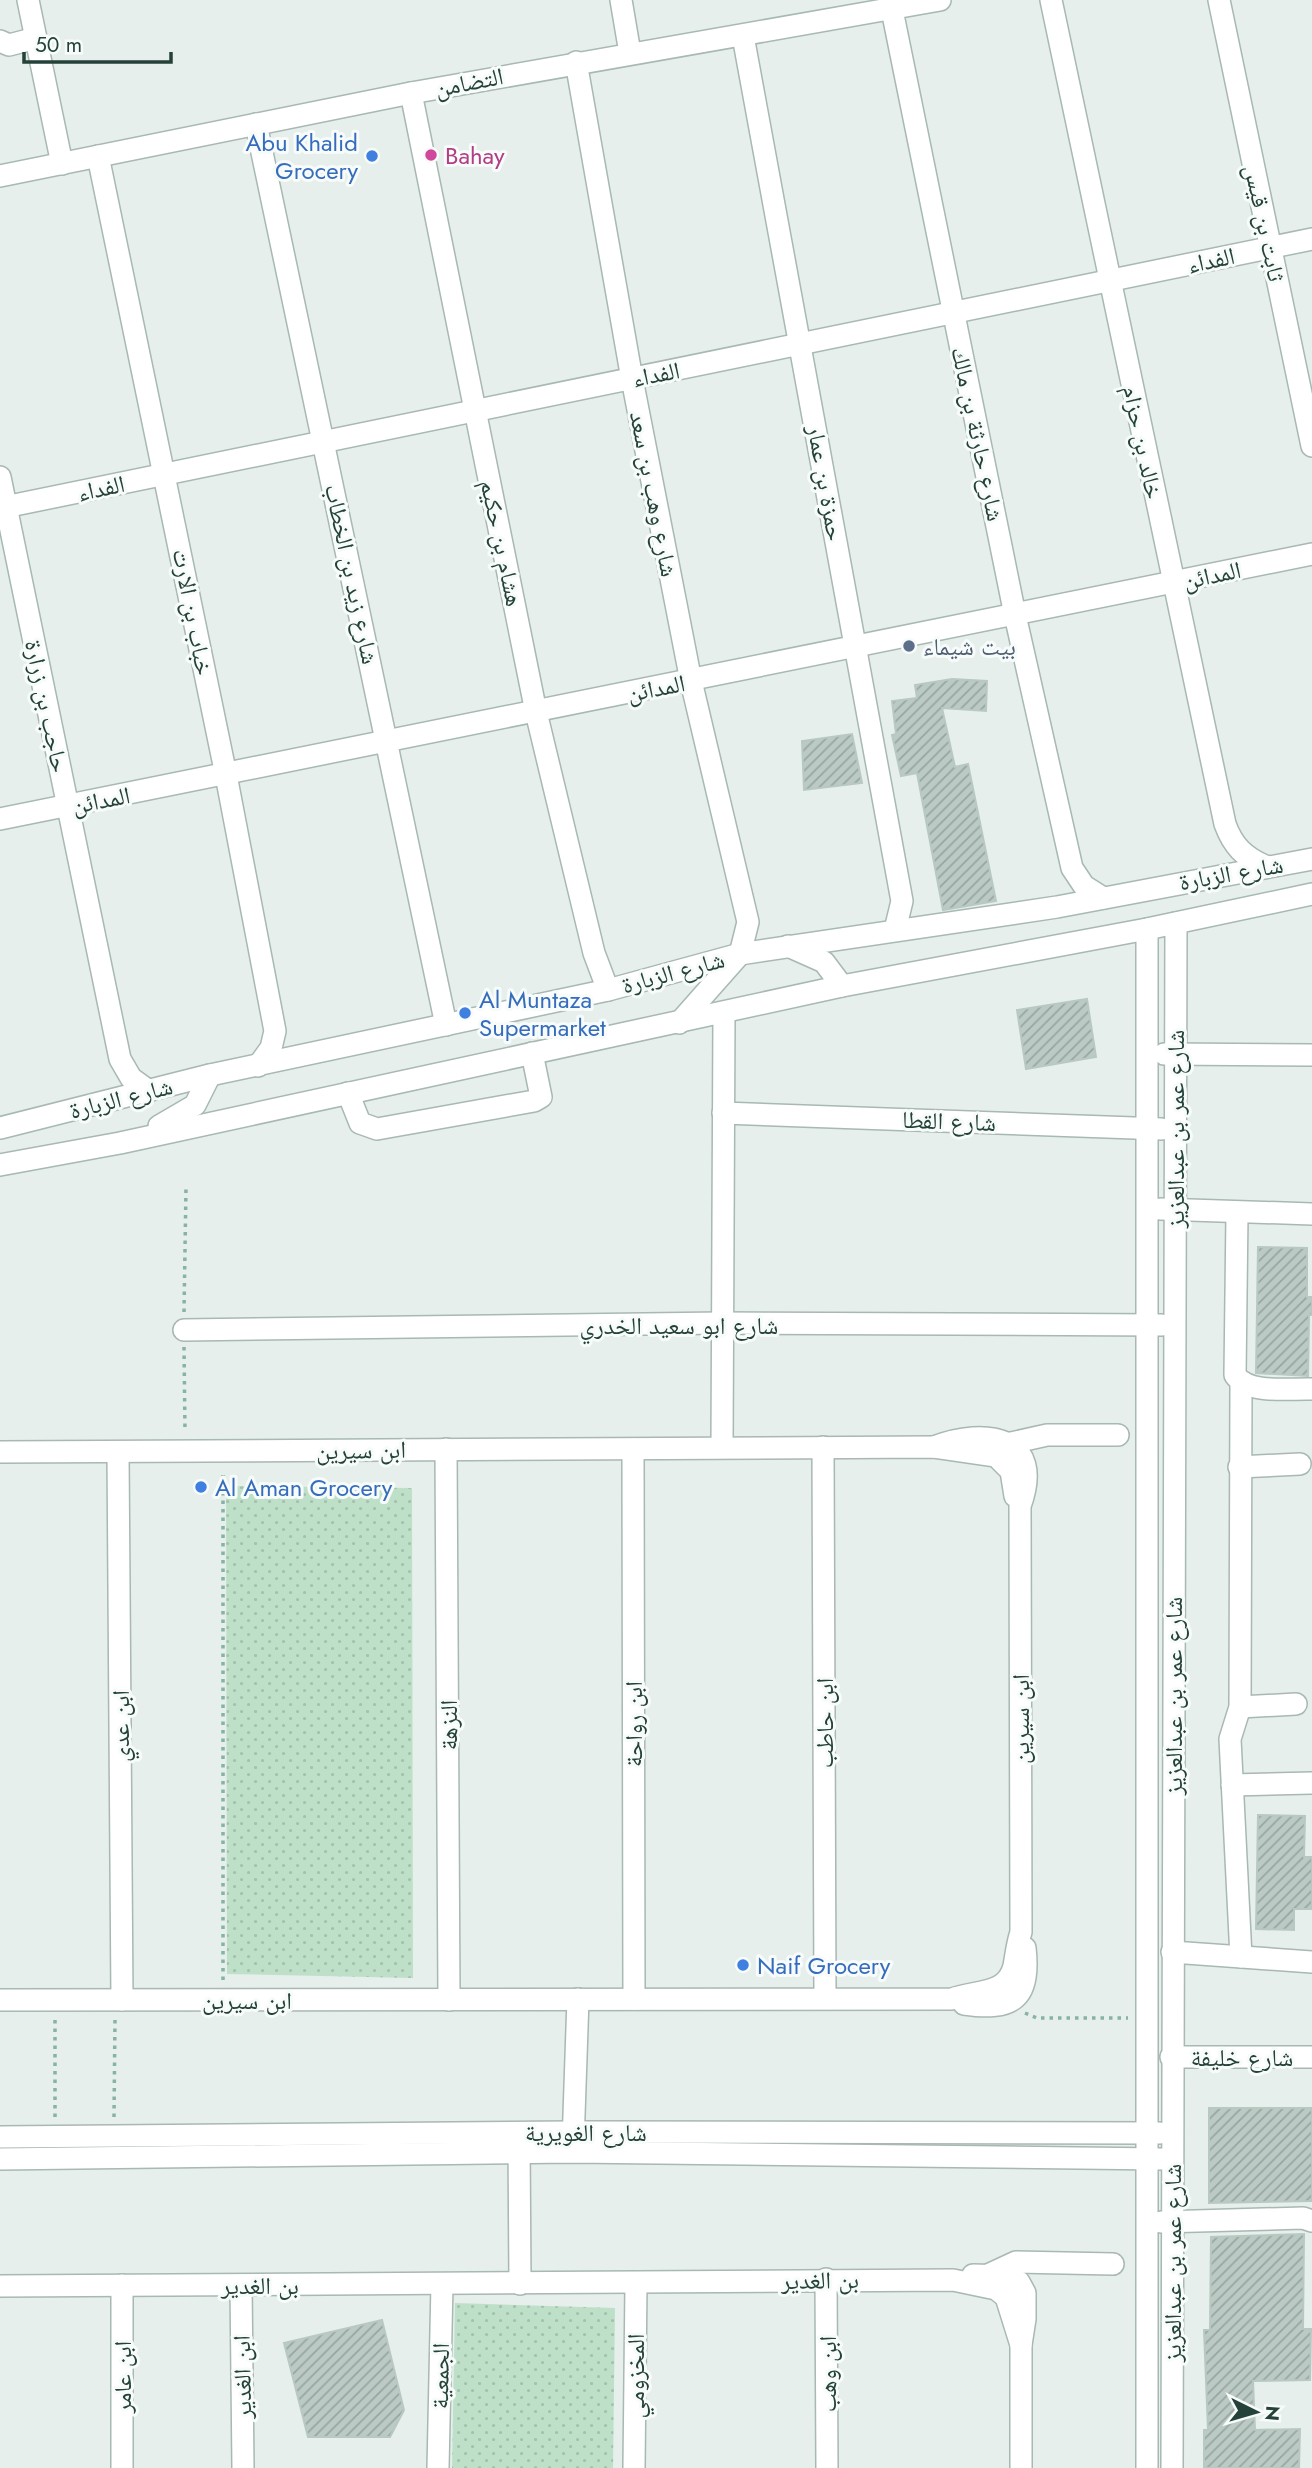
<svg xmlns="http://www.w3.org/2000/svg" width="1312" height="2468" font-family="Jost,'Noto Naskh Arabic',sans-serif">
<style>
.park{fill:url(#park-dots)}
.building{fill:url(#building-hatch);stroke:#b8c9c2;stroke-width:2}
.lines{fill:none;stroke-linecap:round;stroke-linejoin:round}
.minor-casing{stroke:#a8b8b2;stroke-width:24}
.path{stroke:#86b3a5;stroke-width:3.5;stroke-dasharray:3.5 5;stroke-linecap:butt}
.minor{stroke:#fff;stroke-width:21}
.hotel-dot{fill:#d1479c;stroke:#f7fbf9;stroke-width:2.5}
.shop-dot{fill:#3f7fe0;stroke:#f7fbf9;stroke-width:2.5}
.service-dot{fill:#5c6f8a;stroke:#f7fbf9;stroke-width:2.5}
.labels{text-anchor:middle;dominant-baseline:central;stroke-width:6;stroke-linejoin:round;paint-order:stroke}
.street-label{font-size:24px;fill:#24423a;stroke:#f7fbf9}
.shop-label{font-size:24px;fill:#366cbe;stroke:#f7fbf9;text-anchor:start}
.hotel-label{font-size:24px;fill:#b23c85;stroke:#f7fbf9;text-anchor:start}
.service-label{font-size:24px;fill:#4e5e75;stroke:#f7fbf9;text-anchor:start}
</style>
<defs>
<pattern id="park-dots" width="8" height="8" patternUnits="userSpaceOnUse" patternTransform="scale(1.75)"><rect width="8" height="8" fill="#bfe0c8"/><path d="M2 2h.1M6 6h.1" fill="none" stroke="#a4c1ad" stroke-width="1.8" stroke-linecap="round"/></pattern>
<pattern id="building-hatch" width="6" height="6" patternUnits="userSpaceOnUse" patternTransform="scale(1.75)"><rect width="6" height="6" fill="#bbcac4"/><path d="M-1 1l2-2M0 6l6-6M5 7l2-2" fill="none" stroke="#98a6a0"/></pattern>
</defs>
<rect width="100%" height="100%" fill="#e6efeb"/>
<g class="park">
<path d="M226,1486l186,2 1,490 -186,-4z"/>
<path d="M455,2303l160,5 -2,160h-161z"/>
</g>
<g class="building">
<path d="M952,679l35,2 -1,30 -44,-3 13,59 13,-3 28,137 -53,9 -26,-137 -16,3 -9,-41 4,-1 -4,-33 25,-3 -2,-13z"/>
<path d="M852,734l10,49 -58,7 -2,-49z"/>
<path d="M1087,999l9,58 -70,12 -9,-59z"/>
<path d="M1258,1247l49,1v49h5v18h-3l-1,61 -52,-3z"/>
<path d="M1258,1815l47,1 -1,41h8v52h-18v21l-38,-1z"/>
<path d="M1209,2108h103v93l-103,2z"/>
<path d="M1304,2234l-1,95h8l-1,51 -57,1 2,49 45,-1 -1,39h-95v-38h4l-4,-100h6l1,-93z"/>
<path d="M382,2320l22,90 -14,27h-82l-24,-94z"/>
</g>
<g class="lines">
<defs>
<g id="minor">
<path d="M28,0l34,164"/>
<path d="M621,0l9,53"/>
<path d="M890,0l125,615 57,253 12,18 19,12"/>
<path d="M1051,0l174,824c8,22 19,33 40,42"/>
<path d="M1219,0l93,446"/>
<path d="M743,36l159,865 -7,29"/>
<path d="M0,41l9,4 27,-7"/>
<path d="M576,62l56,317 59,302 57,241 -8,32 -61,69"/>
<path d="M411,93l125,619 58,241 14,37"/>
<path d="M256,124l190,901"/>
<path d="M98,156l128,619 49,256 -4,17 -13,18"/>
<path d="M0,176l411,-83 529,-93"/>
<path d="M0,477l120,582 11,19 18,13"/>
<path d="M0,508l1312,-269"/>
<path d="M0,819l1312,-265"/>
<path d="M788,946l36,16 18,24"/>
<path d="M1164,1054l148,1"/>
<path d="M348,1093l12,30 17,6 157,-28 7,-4 -9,-44"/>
<path d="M723,1113l439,16"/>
<path d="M159,1126l36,-21 15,-30"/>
<path d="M0,1128l210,-53 398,-85 132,-36 317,-47 255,-48"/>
<path d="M0,1165l120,-22 722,-157 305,-57 165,-35"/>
<path d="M1160,1209l152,5"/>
<path d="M1237,1214l-2,161c14,20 55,13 77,14"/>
<path d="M184,1330l538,-7 440,2"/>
<path d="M1011,1443l36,-8h71"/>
<path d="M722,1446l2,-432"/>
<path d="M823,1447l2,551"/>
<path d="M446,1449l3,551"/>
<path d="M633,1449l1,550"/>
<path d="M0,1452l934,-5 62,9 15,15 4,25"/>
<path d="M118,1452l4,548"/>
<path d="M1239,1467l61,-3"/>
<path d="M1240,1707l56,-3"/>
<path d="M1232,1785l80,-2"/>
<path d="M1172,1952l140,10"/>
<path d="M1241,1957l-11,-218 10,-32 1,-324"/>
<path d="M0,2000l952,-1c23,-9 55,-3 62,-33 2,-11 3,-22 7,-34l-1,-426c26,-70 -35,-79 -86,-59"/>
<path d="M964,2004c49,7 67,-5 61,-56"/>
<path d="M1171,2057h141"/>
<path d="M0,2137l573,-5 587,1"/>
<path d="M519,2141l1,143"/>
<path d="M573,2144l5,-145"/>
<path d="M0,2159l573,-7 589,7"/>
<path d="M1161,2222l142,-4 9,3"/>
<path d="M973,2275l34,1 12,6 6,11v26l-4,26v123"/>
<path d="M988,2275l28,-13 97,2"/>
<path d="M826,2279l1,189"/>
<path d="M122,2285v183"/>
<path d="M241,2285l2,183"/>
<path d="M0,2286l953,-6 43,9 10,8 15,48"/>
<path d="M438,2468l4,-184"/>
<path d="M634,2468l2,-184"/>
<path d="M1147,2468v-1539"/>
<path d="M1172,2468l4,-1545"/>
</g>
</defs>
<use href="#minor" class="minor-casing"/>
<g class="path">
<path d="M184,1312l2,-124"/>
<path d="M184,1347l1,84"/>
<path d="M223,1980v-510"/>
<path d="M1025,2013l12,5h91"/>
<path d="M55,2117v-97"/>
<path d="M114,2117l1,-98"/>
</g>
<use href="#minor" class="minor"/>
</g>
<circle class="hotel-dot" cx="431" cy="155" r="7"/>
<g class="shop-dot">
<circle cx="372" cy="156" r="7"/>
<circle cx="465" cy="1013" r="7"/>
<circle cx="201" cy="1487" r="7"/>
<circle cx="743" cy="1965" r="7"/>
</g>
<circle class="service-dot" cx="909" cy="646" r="7"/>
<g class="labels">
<g class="street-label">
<text transform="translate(469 82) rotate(-11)">التضامن</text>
<text transform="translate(1265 223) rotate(78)">ثابت بن قيس</text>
<text transform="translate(1211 260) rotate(-12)">الفداء</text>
<text transform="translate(656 374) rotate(-11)">الفداء</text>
<text transform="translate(978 434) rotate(78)">شارع حارثة بن مالك</text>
<text transform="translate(1143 442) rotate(78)">خالد بن حزام</text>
<text transform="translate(826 483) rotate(80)">حمزة بن عمار</text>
<text transform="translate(101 488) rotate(-12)">الفداء</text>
<text transform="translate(654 494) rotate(79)">شارع وهب بن سعد</text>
<text transform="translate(502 543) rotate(78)">هشام بن حكيم</text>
<text transform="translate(352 574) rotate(78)">شارع زيد بن الخطاب</text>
<text transform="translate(1212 575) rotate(-12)">المدائن</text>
<text transform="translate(193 612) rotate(79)">خباب بن الارت</text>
<text transform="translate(656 688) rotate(-11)">المدائن</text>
<text transform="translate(47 706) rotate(78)">حاجب بن زرارة</text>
<text transform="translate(101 800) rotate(-11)">المدائن</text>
<text transform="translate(1231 873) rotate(-10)">شارع الزبارة</text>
<text transform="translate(673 972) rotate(-15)">شارع الزبارة</text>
<text transform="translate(121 1098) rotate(-14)">شارع الزبارة</text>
<text transform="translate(949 1121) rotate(2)">شارع القطا</text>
<text transform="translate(1175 1129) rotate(-90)">شارع عمر بن عبدالعزيز</text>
<text x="679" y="1325">شارع ابو سعيد الخدري</text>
<text transform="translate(361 1450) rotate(-1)">ابن سيرين</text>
<text transform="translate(1173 1696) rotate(-90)">شارع عمر بن عبدالعزيز</text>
<text transform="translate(1020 1719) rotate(-90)">ابن سيرين</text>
<text transform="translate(824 1723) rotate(-90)">ابن حاطب</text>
<text transform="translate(633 1724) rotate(-90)">ابن رواحة</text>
<text transform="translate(448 1725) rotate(-90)">النزهة</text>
<text transform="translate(120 1726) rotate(-90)">ابن عدي</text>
<text x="247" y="2000">ابن سيرين</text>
<text x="1242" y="2057">شارع خليفة</text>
<text x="586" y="2132">شارع الغويرية</text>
<text transform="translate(1172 2263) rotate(-90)">شارع عمر بن عبدالعزيز</text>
<text transform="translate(820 2280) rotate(-1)">بن الغدير</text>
<text x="260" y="2285">بن الغدير</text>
<text transform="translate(827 2374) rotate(-90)">ابن وهب</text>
<text transform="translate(440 2376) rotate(-89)">الجمعية</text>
<text transform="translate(635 2376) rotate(-90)">المخزومي</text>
<text transform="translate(122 2377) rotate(-90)">ابن عامر</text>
<text transform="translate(242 2377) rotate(-91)">ابن الغدير</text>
</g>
<g class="shop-label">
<text x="358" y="142" text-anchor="end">Abu Khalid<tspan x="358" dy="28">Grocery</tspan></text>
<text x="479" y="999">Al Muntaza<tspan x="479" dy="28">Supermarket</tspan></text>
<text x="215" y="1487">Al Aman Grocery</text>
<text x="757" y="1965">Naif Grocery</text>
</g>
<g class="hotel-label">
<text x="445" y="155">Bahay</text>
</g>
<g class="service-label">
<text x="923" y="646">بيت شيماء</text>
</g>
</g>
<g transform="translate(1256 2412) rotate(95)" stroke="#f7fbf9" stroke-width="5" paint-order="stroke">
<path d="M0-5L12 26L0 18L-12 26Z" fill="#24423a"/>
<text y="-10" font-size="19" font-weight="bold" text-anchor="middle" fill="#24423a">N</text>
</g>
<path d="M24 52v10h147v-10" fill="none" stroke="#24423a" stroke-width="3.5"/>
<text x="35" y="52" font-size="21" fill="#24423a" stroke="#f7fbf9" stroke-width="5" paint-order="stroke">50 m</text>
</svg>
